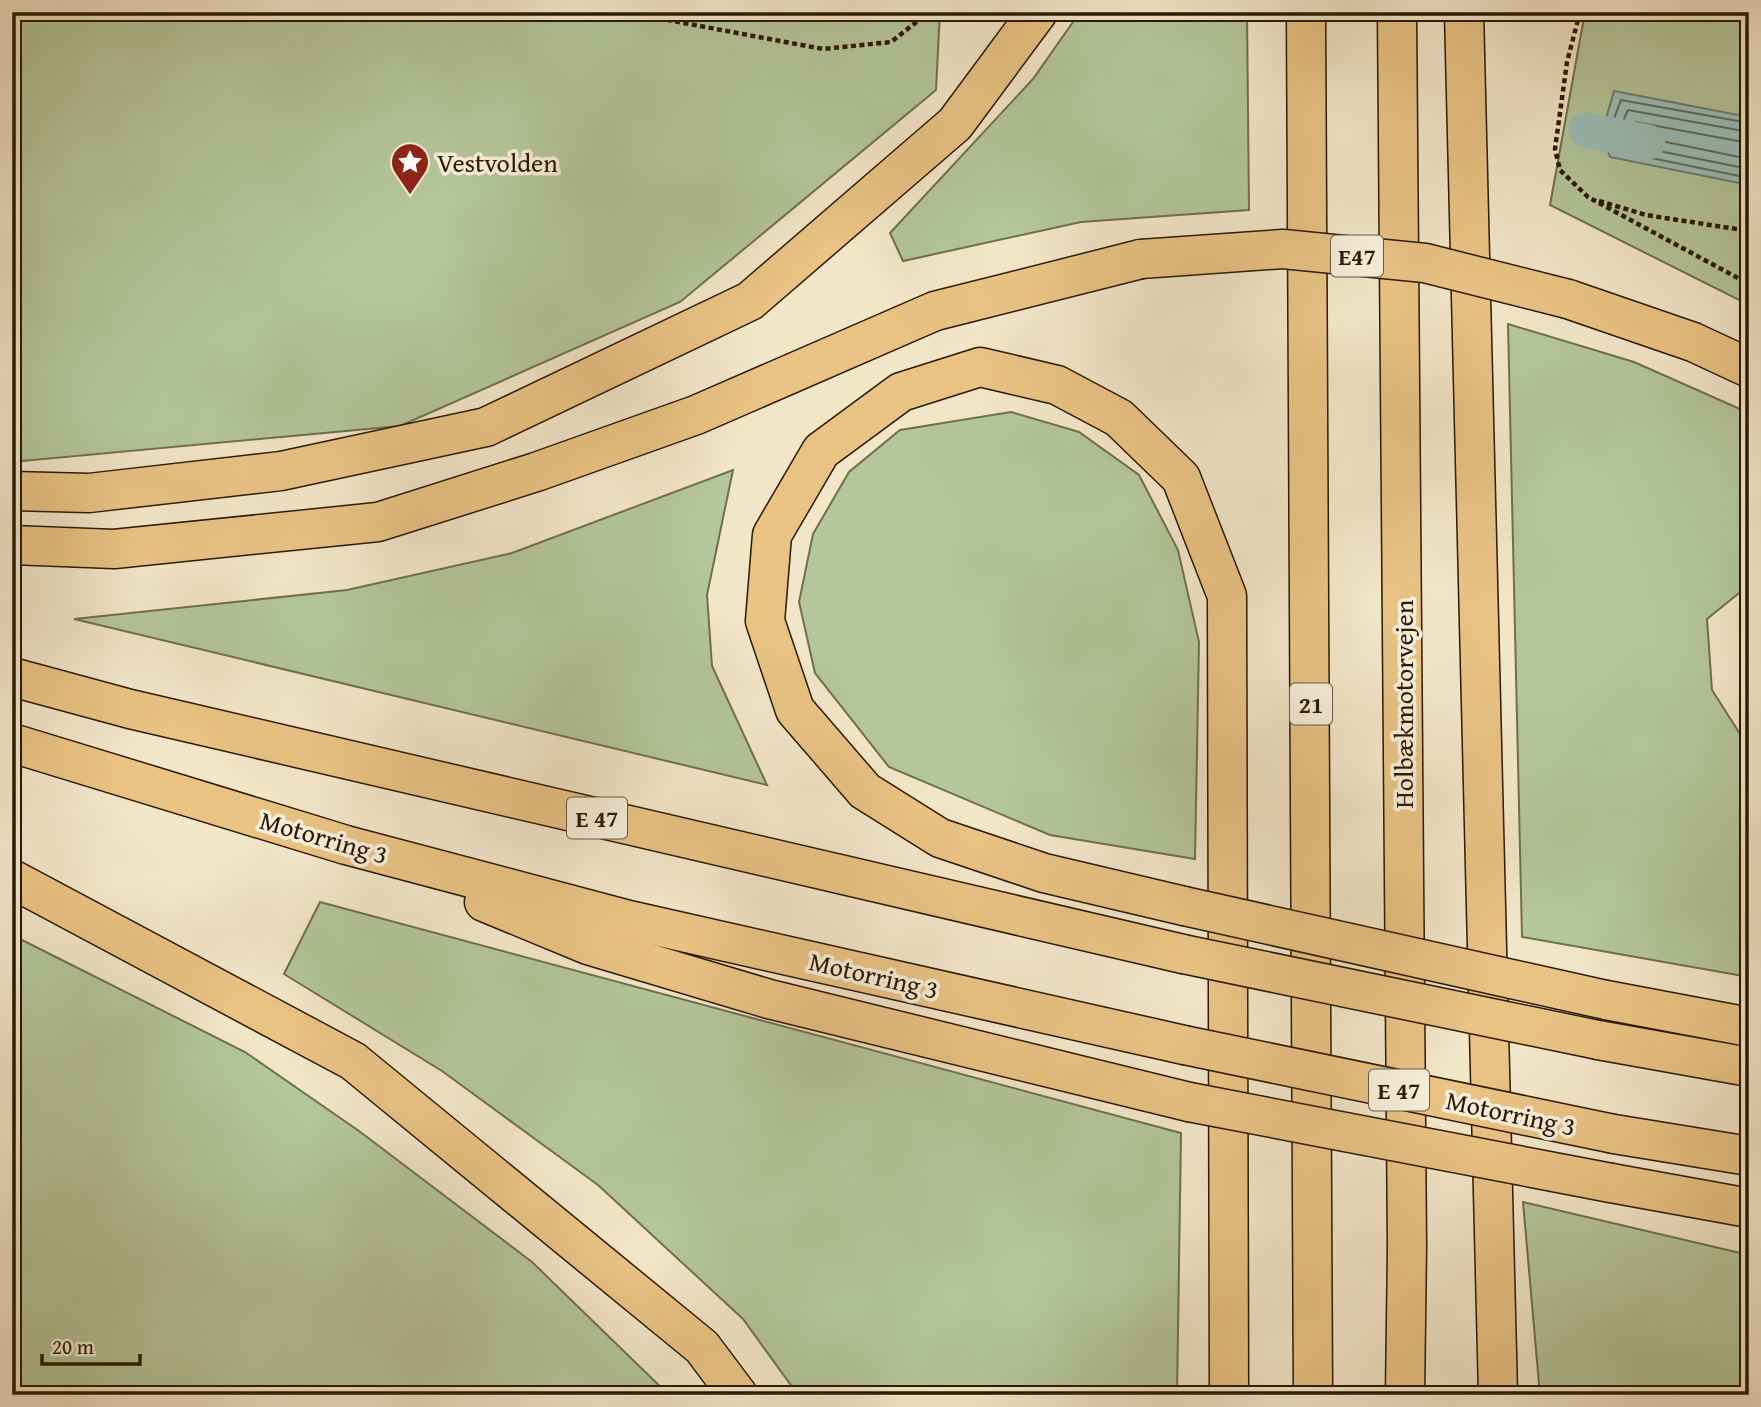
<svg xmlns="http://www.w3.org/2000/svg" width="1761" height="1407" font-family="'Gentium Book Plus',serif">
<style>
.green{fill:#b4c69b;stroke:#6f6f4e;stroke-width:2}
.water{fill:#9bbfb9;stroke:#6e7c6f;stroke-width:2}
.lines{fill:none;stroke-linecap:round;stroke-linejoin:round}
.shore{stroke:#626c5c;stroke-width:2}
.canal{stroke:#9bbfb9;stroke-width:35}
.highway-casing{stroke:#2a1800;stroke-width:41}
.path{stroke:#2a1800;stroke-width:4.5;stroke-dasharray:5 3.5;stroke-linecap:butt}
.highway{stroke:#e9c384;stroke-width:38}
.highway-bridge-casing{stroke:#2a1800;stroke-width:41;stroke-linecap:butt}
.highway-bridge{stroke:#e9c384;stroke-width:38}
.labels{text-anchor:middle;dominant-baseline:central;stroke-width:7;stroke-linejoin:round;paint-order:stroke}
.shield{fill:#f7efdc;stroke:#685842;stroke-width:2}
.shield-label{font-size:24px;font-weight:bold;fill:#2a1800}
.poi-label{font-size:26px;fill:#2a1800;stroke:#f7efdc;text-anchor:start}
.street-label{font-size:26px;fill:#2a1800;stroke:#f7efdc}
</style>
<rect width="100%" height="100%" fill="#f2e6c9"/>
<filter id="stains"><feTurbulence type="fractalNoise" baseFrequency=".00286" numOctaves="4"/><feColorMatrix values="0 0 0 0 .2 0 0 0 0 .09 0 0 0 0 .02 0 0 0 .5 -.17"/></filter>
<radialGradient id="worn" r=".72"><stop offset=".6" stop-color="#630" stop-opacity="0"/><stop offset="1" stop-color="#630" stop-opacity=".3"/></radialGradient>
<g class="green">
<path d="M12,12h928l-4,78 -256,212 -280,124 -388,36z"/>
<path d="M1080,12h167l2,198 -168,12 -178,39 -13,-28 143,-154z"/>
<path d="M1585,12h164v293l-199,-100z"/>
<path d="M1508,324l126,38 115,51v172l-42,34 5,71 37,58v229l-227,-40z"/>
<path d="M1011,412l68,20 60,43 39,75 21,92 -4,217 -145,-24 -161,-68 -74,-94 -16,-71 14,-68 36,-62 51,-42z"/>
<path d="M733,470l-26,125 5,71 55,119 -693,-166 273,-29 165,-37z"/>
<path d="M320,902l861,231 -4,262h-379l-55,-76 -145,-134 -156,-114 -158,-97z"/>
<path d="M12,935l233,117 114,79 173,131 137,133h-657z"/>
<path d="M1523,1202l226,53v140h-209z"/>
</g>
<path class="water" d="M1614,91l135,26v68l-139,-28 -8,-24z"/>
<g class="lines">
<g class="shore">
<path d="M1749,123l-128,-23 -12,32 8,19 132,27"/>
<path d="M1749,132l-121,-22 -10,22 6,12 125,25"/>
<path d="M1749,143l-114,-21 -6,9 3,4 117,24"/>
</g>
<path class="canal" d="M1586,130l62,12"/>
<defs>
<g id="highway">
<path d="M1306,12l7,1383"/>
<path d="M1397,12l10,1235 -2,148"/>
<path d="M1464,12l34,1383"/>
<path d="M1568,299l125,43 56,26"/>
<path d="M12,491l77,2 192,-22 205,-44 264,-126 205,-177 83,-112"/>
<path d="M12,545l102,4 264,-27 158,-50 160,-57 239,-104 206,-52"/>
<path d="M12,677l118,32 1053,245"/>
<path d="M12,743l334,102 283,75 555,125"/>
<path d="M12,879l341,182 349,286 36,48"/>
<path d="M484,902l104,43 181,54 420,103"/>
<path d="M1184,906l-140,-33 -104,-35 -75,-47 -70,-81 -30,-89 7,-86 49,-84 80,-59 79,-25 77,18 62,33 62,60 46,118 2,799"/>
<path d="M1606,1000l143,27"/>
<path d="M1598,1040l151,27"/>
<path d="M1614,1134l135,22"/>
<path d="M1611,1183l138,25"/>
</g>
</defs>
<use href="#highway" class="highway-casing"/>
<g class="path">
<path d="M625,12l198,37 68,-7 28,-22 4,-8"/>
<path d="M1580,12l-13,50 -12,87 5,21 28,27 161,87"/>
<path d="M1599,201l47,14 103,16"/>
</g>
<use href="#highway" class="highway"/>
<defs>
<g id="highway-bridge">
<path d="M1141,259l142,-10 142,14 143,36"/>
<path d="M1184,906l422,94"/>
<path d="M1183,954l415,86"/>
<path d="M1184,1045l430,89"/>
<path d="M1189,1102l422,81"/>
</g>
</defs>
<use href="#highway-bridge" class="highway-bridge-casing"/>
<use href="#highway-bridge" class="highway-bridge"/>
</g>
<defs>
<symbol id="sight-pin" viewBox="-11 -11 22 30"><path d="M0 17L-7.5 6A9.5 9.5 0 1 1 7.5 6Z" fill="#8f2418" stroke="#f7efdc"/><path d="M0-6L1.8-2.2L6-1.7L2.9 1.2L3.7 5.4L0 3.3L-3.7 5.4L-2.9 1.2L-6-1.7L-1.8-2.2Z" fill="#fff"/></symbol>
</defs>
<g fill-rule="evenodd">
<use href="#sight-pin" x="388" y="140" width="44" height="60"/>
</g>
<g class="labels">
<g class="shield">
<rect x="1331" y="235.5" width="52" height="41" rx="5"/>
<rect x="1290" y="683.5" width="42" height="41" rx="5"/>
<rect x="567" y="797.5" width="60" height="41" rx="5"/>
<rect x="1369" y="1069.5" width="60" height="41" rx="5"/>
</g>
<g class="shield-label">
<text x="1357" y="256">E47</text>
<text x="1311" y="704">21</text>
<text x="597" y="818">E 47</text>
<text x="1399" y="1090">E 47</text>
</g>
<g class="poi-label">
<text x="437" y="162">Vestvolden</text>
</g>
<g class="street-label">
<text transform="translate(1403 704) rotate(-90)">Holbækmotorvejen</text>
<text transform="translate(324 837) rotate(16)">Motorring 3</text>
<text transform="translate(874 975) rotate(13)">Motorring 3</text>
<text transform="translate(1511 1113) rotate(12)">Motorring 3</text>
</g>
</g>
<rect width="1761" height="1407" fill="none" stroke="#f2e6c9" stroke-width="42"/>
<rect x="14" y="14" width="1733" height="1379" fill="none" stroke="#2a1800" stroke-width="3.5"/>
<rect x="21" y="21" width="1719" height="1365" fill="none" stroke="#2a1800" stroke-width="2"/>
<path d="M42 1354v10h98v-10" fill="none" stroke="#2a1800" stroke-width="3.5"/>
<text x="52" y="1354" font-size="21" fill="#2a1800" stroke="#f7efdc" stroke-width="5" paint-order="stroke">20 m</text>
<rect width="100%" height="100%" filter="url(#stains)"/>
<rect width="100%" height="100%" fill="url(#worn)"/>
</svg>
